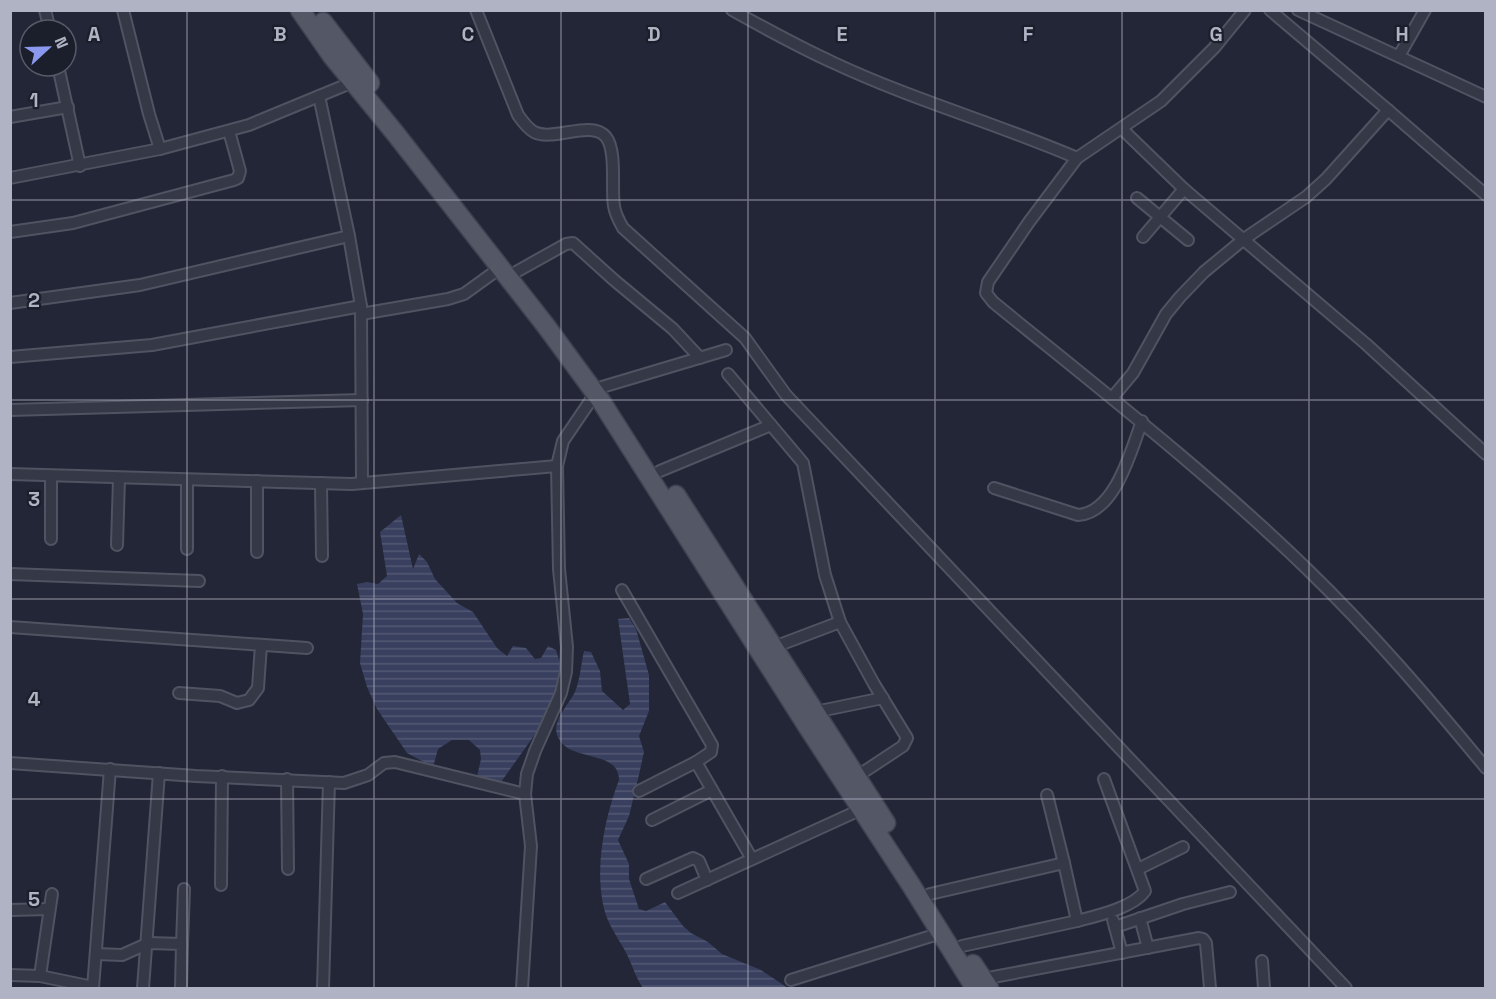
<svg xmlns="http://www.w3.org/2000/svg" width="1496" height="999" font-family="'Space Grotesk',sans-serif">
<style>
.water{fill:url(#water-rules)}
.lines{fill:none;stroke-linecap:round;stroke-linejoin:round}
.minor-casing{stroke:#505361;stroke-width:14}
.primary-casing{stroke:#3f4250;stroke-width:21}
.minor{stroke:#353846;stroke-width:10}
.primary{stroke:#535766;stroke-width:18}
.grid{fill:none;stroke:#b0b3c3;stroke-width:1.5;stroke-opacity:0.55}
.grid-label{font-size:20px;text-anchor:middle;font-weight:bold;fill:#b0b3c3;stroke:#1b1e2b;stroke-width:4.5;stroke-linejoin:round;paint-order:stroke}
</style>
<defs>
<pattern id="water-rules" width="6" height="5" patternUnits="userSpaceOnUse" patternTransform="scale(1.5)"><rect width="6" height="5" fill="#393f5e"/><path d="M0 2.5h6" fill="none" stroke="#535873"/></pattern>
</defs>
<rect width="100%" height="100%" fill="#222636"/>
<g class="water">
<path d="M401,515l12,54 6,-15 8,8 8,17 22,24 16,9 24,36 10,8 6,-10 13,2 9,11 6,-1 7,-12 8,4 4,13 2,17 -21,46 -40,56 -9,2 -16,-3 5,-22 -1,-9 -11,-10h-17l-14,9 -5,18 -26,-14 -30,-44 -10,-22 -7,-24 3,-49 -6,-30 10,-2 11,2 9,-8 -7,-44z"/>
<path d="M629,618l7,11 13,46v36l-10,25 5,16 -5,23 -10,41 -11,24 11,24v15l10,30 7,2 19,-9 18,24 8,7 17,9 14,12 39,16 27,18h-145c-7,-10 -9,-18 -14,-29 -6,-14 -16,-26 -22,-41 -15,-41 -3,-99 12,-138 0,-29 -44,-19 -58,-38 -14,-18 6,-34 14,-50 5,-12 6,-28 9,-41l7,1 9,19 2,20 21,19 7,-6 -12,-85z"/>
</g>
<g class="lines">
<defs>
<g id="minor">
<path d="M45,10l5,20"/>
<path d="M123,10l26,104 11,35"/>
<path d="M476,10l42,105c5,7 9,13 16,17 19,10 58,-13 72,5 11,14 5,52 8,69 1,8 5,15 9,22l122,110 41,57 560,593"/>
<path d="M732,10c34,19 67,37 102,53 79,37 164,61 243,95"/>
<path d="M1245,10l-31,38 -53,53 -84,57 -48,64 -41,60 -2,11 7,9c107,87 215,171 314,267 65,63 122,130 179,199"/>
<path d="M1270,10l118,100 98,85"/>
<path d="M1298,10l188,87"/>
<path d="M1399,56l26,-46"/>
<path d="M58,66l22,100"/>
<path d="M319,96l30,140 12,70 1,176"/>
<path d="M10,117l58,-10"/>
<path d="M1122,129l62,60 182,155 120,110"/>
<path d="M10,178l150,-29 89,-24 104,-43"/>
<path d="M1137,198l51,42"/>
<path d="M10,232l63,-9 161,-43 4,-2 2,-7 -11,-40"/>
<path d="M1143,237l41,-48"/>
<path d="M516,272l50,-28 7,-1 41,37 59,49 27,29"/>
<path d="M10,303l130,-18 209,-49"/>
<path d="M361,314l87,-15 16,-5 36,-26"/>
<path d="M10,357l142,-12 209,-39"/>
<path d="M728,374l75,89 22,112 15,47"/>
<path d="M602,387l124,-37"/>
<path d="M1112,398l21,-25 33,-59 14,-17 24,-25 40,-33 62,-42 20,-18 62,-69"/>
<path d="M10,410l352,-10"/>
<path d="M557,466l6,-25 32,-47"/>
<path d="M660,471l111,-46"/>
<path d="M10,474l342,10 205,-18 2,103 8,78 -1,25 -5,21 -26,58 -8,23 -2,20 6,52 -9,142"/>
<path d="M187,480v69"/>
<path d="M257,481v71"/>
<path d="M321,483l1,73"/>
<path d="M994,488l84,27c37,-2 53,-64 64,-94"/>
<path d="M51,539v-63"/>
<path d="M117,545l2,-66"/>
<path d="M10,574l189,7"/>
<path d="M622,590l90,155 -1,7 -15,10"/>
<path d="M10,627l297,21"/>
<path d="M774,647l66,-25 34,62 33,54 -4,8 -50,33"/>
<path d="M179,693l41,3 17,7 12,-3 9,-12 3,-43"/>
<path d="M815,712l68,-14"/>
<path d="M10,763l186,13 148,7 24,-8 16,-12 11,-1 130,32"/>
<path d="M287,779l1,90"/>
<path d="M639,791l57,-29 56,97"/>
<path d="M1047,795l17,68"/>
<path d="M652,820l60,-30"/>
<path d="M1138,869l45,-22"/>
<path d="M646,879l47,-21 6,3 8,19"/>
<path d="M221,885l1,-109"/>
<path d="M678,893l184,-84"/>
<path d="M930,894l134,-31 13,58 -115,25"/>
<path d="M10,910l39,-1"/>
<path d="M1140,918l8,30"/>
<path d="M1113,920l9,33"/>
<path d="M1077,921c19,-5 56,-13 68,-30l-41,-112"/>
<path d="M1115,927l68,-23 47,-12"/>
<path d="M182,944l2,-55"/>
<path d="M96,954l26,1 27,-12 33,1 -1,44"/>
<path d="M1262,961l2,27"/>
<path d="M10,975l30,1 53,11"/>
<path d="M40,976l12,-82"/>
<path d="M983,979l216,-41 4,1 3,4 4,45"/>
<path d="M791,980l150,-47"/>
<path d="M93,988l17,-219"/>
<path d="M143,988l16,-215"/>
<path d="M323,988l6,-206"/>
</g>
<g id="primary">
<path d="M300,10l32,46 63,77 151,193 55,75 206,325 104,159 64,103"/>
<path d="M323,22l47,61"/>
<path d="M676,495l210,328"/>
<path d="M973,964l16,24"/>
</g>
</defs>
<use href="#minor" class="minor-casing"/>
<use href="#primary" class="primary-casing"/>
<use href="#minor" class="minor"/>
<use href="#primary" class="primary"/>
</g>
<path class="grid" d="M187,10v978M374,10v978M561,10v978M748,10v978M935,10v978M1122,10v978M1309,10v978M10,200h1476M10,400h1476M10,599h1476M10,799h1476"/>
<g class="grid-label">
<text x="94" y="41">A</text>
<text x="280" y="41">B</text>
<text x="468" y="41">C</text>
<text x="654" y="41">D</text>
<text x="842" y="41">E</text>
<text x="1028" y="41">F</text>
<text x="1216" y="41">G</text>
<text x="1402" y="41">H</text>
<text x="34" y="107">1</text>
<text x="34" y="307">2</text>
<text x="34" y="506">3</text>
<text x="34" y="706">4</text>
<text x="34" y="906">5</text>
</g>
<rect width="1496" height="999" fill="none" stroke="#b0b3c3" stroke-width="24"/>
<g transform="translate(48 48) rotate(68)"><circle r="28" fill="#1b1e2b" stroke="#575a68" stroke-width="1.5"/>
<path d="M0-4.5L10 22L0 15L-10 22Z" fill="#8a99ee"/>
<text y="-9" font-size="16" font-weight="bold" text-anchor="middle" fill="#b0b3c3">N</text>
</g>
</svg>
